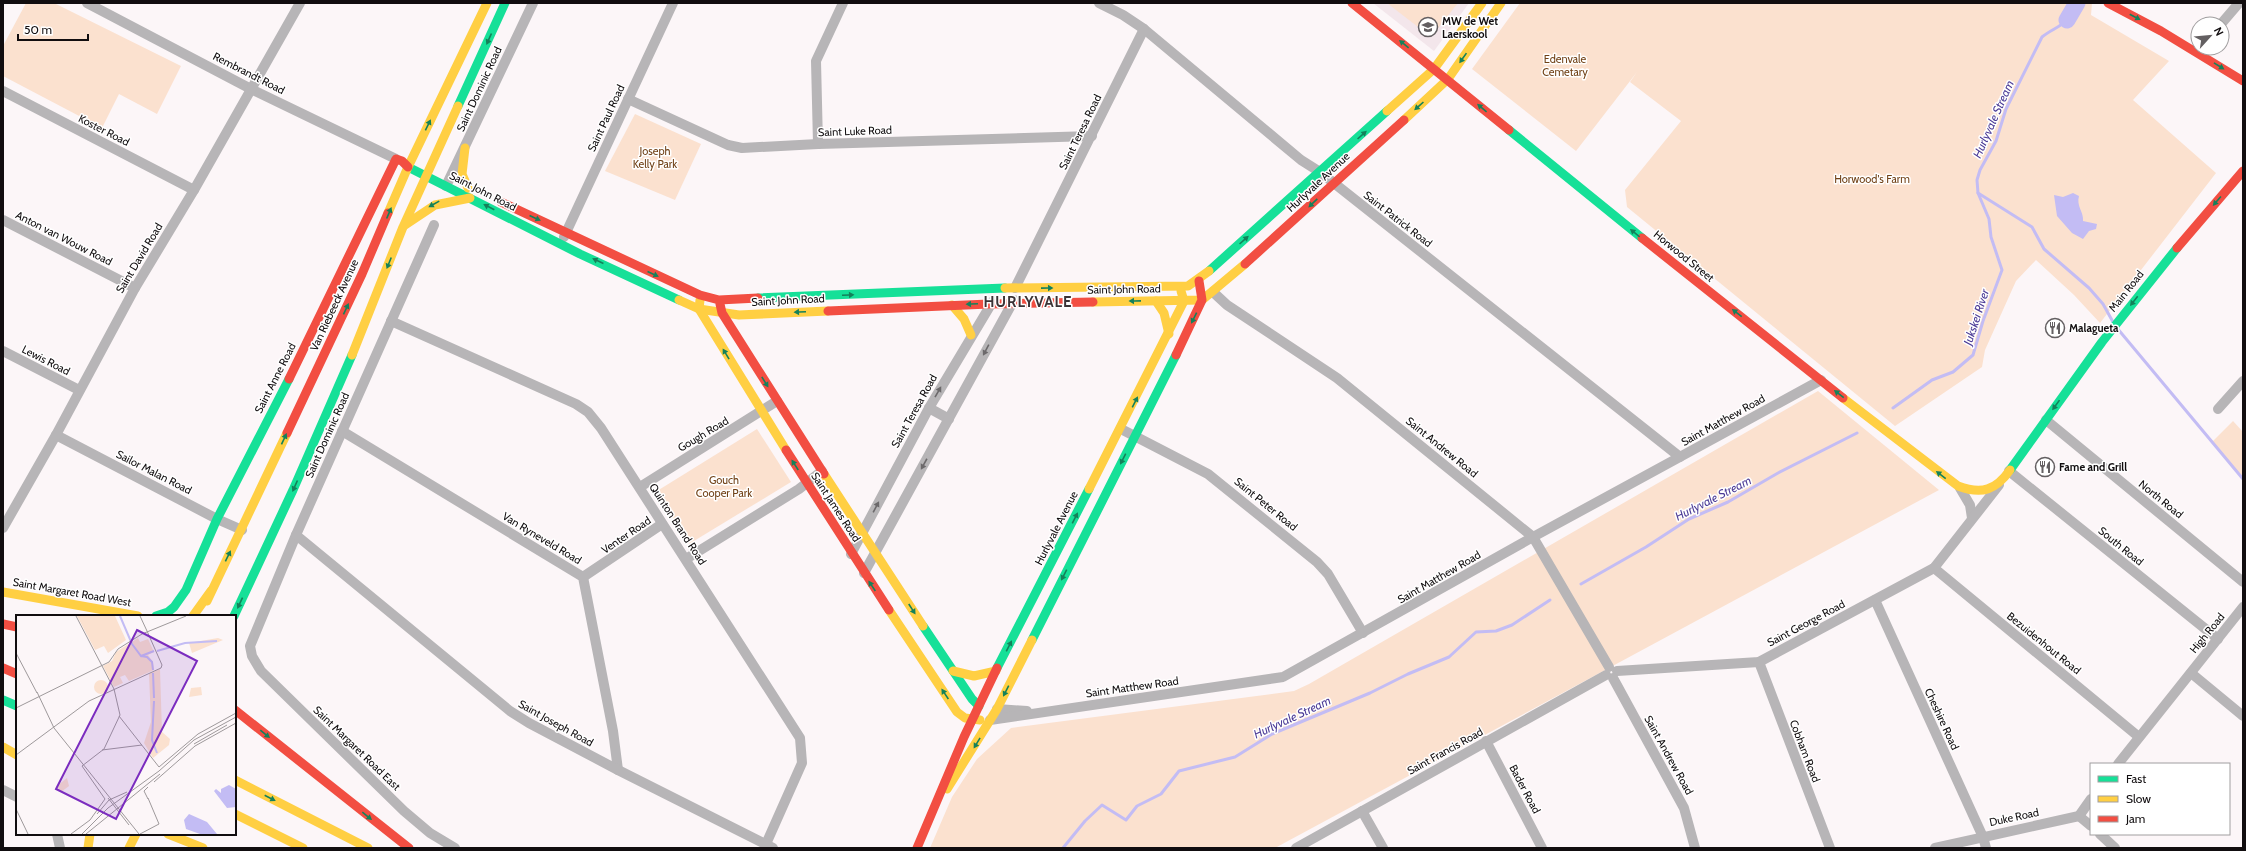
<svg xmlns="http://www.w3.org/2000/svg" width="2246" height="851" font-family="Cabin,sans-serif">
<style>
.built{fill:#f3e6eb}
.green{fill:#fbe1cf}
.water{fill:#c3bcf4}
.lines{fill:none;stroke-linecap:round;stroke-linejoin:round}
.stream{stroke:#c3bcf4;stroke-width:3}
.river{stroke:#c3bcf4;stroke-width:17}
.street{stroke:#b7b5b7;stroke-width:10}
.fast{stroke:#16e098;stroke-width:9}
.slow{stroke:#ffcf43;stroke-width:9}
.jam{stroke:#f24e42;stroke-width:9}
.oneway{fill:#14815a}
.oneway2{fill:#6c696b}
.labels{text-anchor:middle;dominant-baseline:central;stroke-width:3;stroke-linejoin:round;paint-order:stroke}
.poi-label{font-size:11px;font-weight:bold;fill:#110d0f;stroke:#fff;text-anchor:start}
.park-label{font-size:11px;fill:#704116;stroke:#fff}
.street-label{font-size:11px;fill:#110d0f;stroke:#fff}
.water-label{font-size:12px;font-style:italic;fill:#4c3c97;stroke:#fff}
.district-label{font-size:15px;font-weight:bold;letter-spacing:1px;fill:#3b3336;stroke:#fff}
.inset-river{fill:none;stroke:#c3bcf4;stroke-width:2}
.inset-road{fill:none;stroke:#9e999b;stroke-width:1}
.view{fill:#7b2cbf;fill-opacity:0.15;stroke:#7b2cbf;stroke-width:2}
.inset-edge{fill:none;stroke:#110d0f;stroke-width:2}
</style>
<rect width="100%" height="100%" fill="#fcf6f8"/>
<path class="built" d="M1373,3h96l-35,48z"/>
<g class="green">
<path d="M26,3h28l127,63 -24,48 -38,-20 -17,34 -99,-52v-30z"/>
<path d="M1387,3h71l-27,34z"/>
<path d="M1520,3h572l-1,12 78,46 -36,39 83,73 -116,150 -26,-28 -38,-35 -20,21 -31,69 -3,17 -87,59 -268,-219 -2,-17 56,-69 -51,-39 7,-10 -61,79 -104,-82z"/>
<path d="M635,114l66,30 -26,56 -70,-29z"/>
<path d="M1818,391l121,99 -664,358h-345l22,-51 25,-38 34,-31 283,-37 15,-7z"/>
<path d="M2233,421l10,11v46l-31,-36z"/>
<path d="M757,429l34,53 -102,62 -32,-53z"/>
</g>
<path class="water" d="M2073,193l6,3c-3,10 5,16 4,25l14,3 -1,5 -7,2 -6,8 -11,-6 -15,-17 -3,-21 9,2z"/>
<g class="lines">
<g class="stream">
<path d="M2067,20c-8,8 -17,10 -25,17l-36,72 -10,32 -16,29 -3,10 1,13 54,34 12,22 45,39 14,16 10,18"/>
<path d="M2117,328l126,151"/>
<path d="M1893,408l39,-28 21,-8 20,-17 10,-34 19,-51 -11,-33 -2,-18 -11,-26"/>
<path d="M1581,584l65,-37 43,-28 39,-17 50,-29 79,-40"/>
<path d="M1063,848l22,-27 17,-16 24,15 11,-14 24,-12 18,-23 56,-14 37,-23 98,-41 38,-19 41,-17 27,-25 20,-1 16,-6 38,-25"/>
</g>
<path class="river" d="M2067,20l10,-17"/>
<g class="street">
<path d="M87,3l164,86 145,70"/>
<path d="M1099,3l24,12 21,14 157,131 19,12 360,285"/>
<path d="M2221,24l18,-21"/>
<path d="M3,91l191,99"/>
<path d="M628,99l100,46 14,3 76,-4 274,-8"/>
<path d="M818,144l-2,-83 27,-58"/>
<path d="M446,186l87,-183"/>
<path d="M3,220l132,68"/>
<path d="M434,225l-138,310 -46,111 2,10 9,15 143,140 26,22 25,15"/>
<path d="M564,237l109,-234"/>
<path d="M1015,288l129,-259"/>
<path d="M1213,292l14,13 110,73 196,159 76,130"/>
<path d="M391,321l185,83 12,8 13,16 199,310 2,25 -36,81"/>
<path d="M3,351l76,39"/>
<path d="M929,408l20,11"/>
<path d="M2218,409l25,-28"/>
<path d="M2046,420l197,162"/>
<path d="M1121,429l87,45 109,88 11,12 35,59"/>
<path d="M342,431l241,146 30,154 5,39"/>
<path d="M56,435l161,84 25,11"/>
<path d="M2009,471l209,168"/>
<path d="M640,487l137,-86"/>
<path d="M1960,488l10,17 2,13"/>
<path d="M3,528l53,-93 79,-147 59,-98 106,-187"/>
<path d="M296,535l214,176 19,12 89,47 155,78"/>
<path d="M851,554l78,-146 64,-107"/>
<path d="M686,559l113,-70 23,-18"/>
<path d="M1934,568l205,169"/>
<path d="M864,573l150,-273"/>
<path d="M583,577l79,-53"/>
<path d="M1875,600l108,237 3,11"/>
<path d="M1759,662l71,186"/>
<path d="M1617,671l142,-9 175,-94 65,-83"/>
<path d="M2191,673l52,43"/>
<path d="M1613,678l71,130 11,40"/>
<path d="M997,709l30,2"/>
<path d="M990,720l293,-43 250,-140 288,-157"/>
<path d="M1486,741l56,107"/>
<path d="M2118,764l125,-157"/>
<path d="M3,790l14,7"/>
<path d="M1362,811l21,37"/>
<path d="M2079,816l12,10"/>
<path d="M57,834l3,14"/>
<path d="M2100,834l15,14"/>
<path d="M1296,848l310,-173"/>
<path d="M1935,848l144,-32 12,-17"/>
</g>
<g class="fast">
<path d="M458,106l47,-103"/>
<path d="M1509,130l133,108"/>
<path d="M408,167l172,87 99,46"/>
<path d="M1209,271l178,-160"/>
<path d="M758,298l247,-10"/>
<path d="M2010,470l92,-128 75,-94"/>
<path d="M156,616l12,-4 6,-5 12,-17 31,-71 72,-140"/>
<path d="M234,616l59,-126 59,-135"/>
<path d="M923,626l49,73 7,7"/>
<path d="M1032,640l144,-285"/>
<path d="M997,668l92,-179"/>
<path d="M3,700l14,6"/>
</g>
<g class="slow">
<path d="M1387,111l47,-42 48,-66"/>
<path d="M1404,120l44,-41 53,-76"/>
<path d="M465,148l-3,26 6,14"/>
<path d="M388,213l20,-46 79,-164"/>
<path d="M405,225l30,-20 35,-7"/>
<path d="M1005,288l183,-2 21,-15"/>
<path d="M679,300l20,9 40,6 89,-4"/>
<path d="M700,300l-1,9 87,141"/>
<path d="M1156,301l8,12 5,21"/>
<path d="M1093,302l109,-2 43,-36"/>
<path d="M952,305l12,14 7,16"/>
<path d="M352,355l51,-128 55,-121"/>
<path d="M1843,398l115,88c24,9 38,4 52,-16"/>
<path d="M824,474l99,152"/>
<path d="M1089,489l95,-188 -3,-10"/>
<path d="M3,592l135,24"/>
<path d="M207,601l80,-168"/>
<path d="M889,610l68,102 8,6 15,2"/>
<path d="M193,616l18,-25"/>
<path d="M953,671l21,5 22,-5"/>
<path d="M3,747l14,8"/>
<path d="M235,780l133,68"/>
<path d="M947,789l50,-80 35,-69"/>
<path d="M235,814l68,34"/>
<path d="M168,834l35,14"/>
<path d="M88,848l2,-14"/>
<path d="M129,848l7,-14"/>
</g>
<g class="jam">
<path d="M1352,3l157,127"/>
<path d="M2108,3l53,28 82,50"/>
<path d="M501,202l199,93 19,5 39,-2"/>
<path d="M1642,238l201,160"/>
<path d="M2177,248l66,-77"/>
<path d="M1245,264l159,-144"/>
<path d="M720,304l2,9 102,161"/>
<path d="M828,311l161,-7 104,-2"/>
<path d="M1176,355l26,-55 -3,-19"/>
<path d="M289,379l107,-220 6,2 6,6"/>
<path d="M287,433l75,-159 26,-61"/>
<path d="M786,450l103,160"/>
<path d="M3,624l14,3"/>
<path d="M3,668l14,6"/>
<path d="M235,710l174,138"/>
<path d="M917,848l47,-111 33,-69"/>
</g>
</g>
<defs><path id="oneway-solid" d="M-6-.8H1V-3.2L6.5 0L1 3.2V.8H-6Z"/></defs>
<g class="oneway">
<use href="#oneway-solid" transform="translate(2135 17) rotate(28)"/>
<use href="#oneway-solid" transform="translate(489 39) rotate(114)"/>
<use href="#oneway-solid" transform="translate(1404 44) rotate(-141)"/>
<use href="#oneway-solid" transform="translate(1463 58) rotate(125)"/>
<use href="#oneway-solid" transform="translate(2219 66) rotate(32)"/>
<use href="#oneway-solid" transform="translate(1419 106) rotate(138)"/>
<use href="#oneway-solid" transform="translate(1482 108) rotate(-140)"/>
<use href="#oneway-solid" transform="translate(428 125) rotate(-64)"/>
<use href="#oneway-solid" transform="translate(1362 135) rotate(-42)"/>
<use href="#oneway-solid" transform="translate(2217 201) rotate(131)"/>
<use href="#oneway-solid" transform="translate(1313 203) rotate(136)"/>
<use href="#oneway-solid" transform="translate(434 204) rotate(151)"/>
<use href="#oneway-solid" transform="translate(489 207) rotate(-153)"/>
<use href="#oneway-solid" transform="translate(389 213) rotate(-67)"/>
<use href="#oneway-solid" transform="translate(535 218) rotate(24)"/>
<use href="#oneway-solid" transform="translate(1635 233) rotate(-141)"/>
<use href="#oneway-solid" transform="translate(1244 240) rotate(-42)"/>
<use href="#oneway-solid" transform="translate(598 261) rotate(-155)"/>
<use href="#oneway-solid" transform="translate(389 263) rotate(112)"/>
<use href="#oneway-solid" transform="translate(653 274) rotate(24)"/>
<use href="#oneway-solid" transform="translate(1047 288) rotate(-1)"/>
<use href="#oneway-solid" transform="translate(848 295) rotate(-3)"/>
<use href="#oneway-solid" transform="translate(1135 301) rotate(179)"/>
<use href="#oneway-solid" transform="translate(2134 301) rotate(128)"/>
<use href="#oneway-solid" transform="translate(972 304) rotate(178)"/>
<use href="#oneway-solid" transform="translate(346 309) rotate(-65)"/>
<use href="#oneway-solid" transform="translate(800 312) rotate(177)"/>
<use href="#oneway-solid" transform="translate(1737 313) rotate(-142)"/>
<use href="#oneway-solid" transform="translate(1194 318) rotate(116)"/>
<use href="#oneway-solid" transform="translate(726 354) rotate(-121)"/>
<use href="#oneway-solid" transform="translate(765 382) rotate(58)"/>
<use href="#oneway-solid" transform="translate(1839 394) rotate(-142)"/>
<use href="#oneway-solid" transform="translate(1135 402) rotate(-63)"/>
<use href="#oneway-solid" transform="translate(2056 405) rotate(126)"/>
<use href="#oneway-solid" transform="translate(284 439) rotate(-65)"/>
<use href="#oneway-solid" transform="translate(1123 459) rotate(117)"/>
<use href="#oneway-solid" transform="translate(795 465) rotate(-123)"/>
<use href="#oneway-solid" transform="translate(1941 475) rotate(-142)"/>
<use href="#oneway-solid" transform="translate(295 486) rotate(114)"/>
<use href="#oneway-solid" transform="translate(1075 518) rotate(-63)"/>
<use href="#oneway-solid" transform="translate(228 556) rotate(-64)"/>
<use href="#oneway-solid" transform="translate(1064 575) rotate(117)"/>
<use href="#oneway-solid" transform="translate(872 586) rotate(-124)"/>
<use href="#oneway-solid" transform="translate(240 603) rotate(115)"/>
<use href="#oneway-solid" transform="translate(912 609) rotate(57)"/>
<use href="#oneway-solid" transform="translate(1009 646) rotate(-63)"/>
<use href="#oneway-solid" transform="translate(1006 691) rotate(117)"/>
<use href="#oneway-solid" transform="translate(945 694) rotate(-124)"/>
<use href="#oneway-solid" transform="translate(265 734) rotate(39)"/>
<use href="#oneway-solid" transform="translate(977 743) rotate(121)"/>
<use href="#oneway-solid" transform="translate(270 798) rotate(27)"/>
<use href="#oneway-solid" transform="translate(367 816) rotate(39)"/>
</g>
<g class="oneway2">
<use href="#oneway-solid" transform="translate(986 350) rotate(118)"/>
<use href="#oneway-solid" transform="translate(938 392) rotate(-60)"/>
<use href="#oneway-solid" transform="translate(924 464) rotate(119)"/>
<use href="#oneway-solid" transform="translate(876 507) rotate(-62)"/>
</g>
<defs>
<symbol id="school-ring" viewBox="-11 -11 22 22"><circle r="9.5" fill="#fff" stroke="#635f61" stroke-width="1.5"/><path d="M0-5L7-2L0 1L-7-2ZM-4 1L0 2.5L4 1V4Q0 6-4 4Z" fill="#635f61"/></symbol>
<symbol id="restaurant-ring" viewBox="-11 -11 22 22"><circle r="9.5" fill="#fff" stroke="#635f61" stroke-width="1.5"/><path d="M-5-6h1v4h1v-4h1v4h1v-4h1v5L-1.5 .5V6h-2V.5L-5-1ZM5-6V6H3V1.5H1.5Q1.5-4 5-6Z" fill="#635f61"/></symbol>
</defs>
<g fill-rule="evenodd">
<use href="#school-ring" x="1417" y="16" width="22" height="22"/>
<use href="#restaurant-ring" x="2044" y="317" width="22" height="22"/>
<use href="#restaurant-ring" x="2034" y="456" width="22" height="22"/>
</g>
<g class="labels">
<g class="poi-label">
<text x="1442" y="21">MW de Wet<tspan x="1442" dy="13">Laerskool</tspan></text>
<text x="2069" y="328">Malagueta</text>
<text x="2059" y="467">Fame and Grill</text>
</g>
<g class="park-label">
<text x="1565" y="59">Edenvale<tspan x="1565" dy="13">Cemetary</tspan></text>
<text x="655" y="151">Joseph<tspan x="655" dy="13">Kelly Park</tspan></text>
<text x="1872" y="179">Horwood's Farm</text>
<text x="724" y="480">Gouch<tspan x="724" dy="13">Cooper Park</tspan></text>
</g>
<g class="street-label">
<text transform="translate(249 73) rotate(27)">Rembrandt Road</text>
<text transform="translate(479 89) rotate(-65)">Saint Dominic Road</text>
<text transform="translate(606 118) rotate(-65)">Saint Paul Road</text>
<text transform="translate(104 130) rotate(27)">Koster Road</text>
<text transform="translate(855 131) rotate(-2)">Saint Luke Road</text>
<text transform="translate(1080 132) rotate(-64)">Saint Teresa Road</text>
<text transform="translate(1318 182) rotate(-43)">Hurlyvale Avenue</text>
<text transform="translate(483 191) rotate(27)">Saint John Road</text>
<text transform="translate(1398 219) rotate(38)">Saint Patrick Road</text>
<text transform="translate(64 238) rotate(27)">Anton van Wouw Road</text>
<text transform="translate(1684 256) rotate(39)">Horwood Street</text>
<text transform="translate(139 258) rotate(-59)">Saint David Road</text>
<text transform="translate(1124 289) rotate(-1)">Saint John Road</text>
<text transform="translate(2126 291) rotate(-52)">Main Road</text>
<text transform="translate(788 300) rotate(-3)">Saint John Road</text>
<text transform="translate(334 305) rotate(-65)">Van Riebeeck Avenue</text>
<text transform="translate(46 360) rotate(27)">Lewis Road</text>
<text transform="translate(275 378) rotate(-63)">Saint Anne Road</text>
<text transform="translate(914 411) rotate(-61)">Saint Teresa Road</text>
<text transform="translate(1723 420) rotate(-29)">Saint Matthew Road</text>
<text transform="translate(703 434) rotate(-31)">Gough Road</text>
<text transform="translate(327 435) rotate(-66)">Saint Dominic Road</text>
<text transform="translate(1442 447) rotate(39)">Saint Andrew Road</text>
<text transform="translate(154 472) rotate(27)">Sailor Malan Road</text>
<text transform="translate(2161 499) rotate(39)">North Road</text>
<text transform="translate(1266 504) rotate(39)">Saint Peter Road</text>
<text transform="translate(836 507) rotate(57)">Saint James Road</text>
<text transform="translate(678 524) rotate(57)">Quinton Brand Road</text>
<text transform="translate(1056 528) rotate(-63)">Hurlyvale Avenue</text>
<text transform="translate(626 535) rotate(-34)">Venter Road</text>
<text transform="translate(542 538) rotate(31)">Van Ryneveld Road</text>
<text transform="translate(2121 546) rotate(39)">South Road</text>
<text transform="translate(1439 577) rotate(-30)">Saint Matthew Road</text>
<text transform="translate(72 592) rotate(10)">Saint Margaret Road West</text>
<text transform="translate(1806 623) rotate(-28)">Saint George Road</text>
<text transform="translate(2207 633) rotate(-51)">High Road</text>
<text transform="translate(2044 643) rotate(39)">Bezuidenhout Road</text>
<text transform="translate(1132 687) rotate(-8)">Saint Matthew Road</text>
<text transform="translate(1942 719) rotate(65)">Cheshire Road</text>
<text transform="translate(556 723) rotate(29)">Saint Joseph Road</text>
<text transform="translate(357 748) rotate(44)">Saint Margaret Road East</text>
<text transform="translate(1445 751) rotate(-29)">Saint Francis Road</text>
<text transform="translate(1805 751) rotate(69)">Cobham Road</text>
<text transform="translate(1669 755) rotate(61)">Saint Andrew Road</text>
<text transform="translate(1525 789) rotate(62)">Bader Road</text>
<text transform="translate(2014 817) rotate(-12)">Duke Road</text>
</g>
<g class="water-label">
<text transform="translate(1993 119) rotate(-66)">Hurlyvale Stream</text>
<text transform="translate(1976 317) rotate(-72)">Jukskei River</text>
<text transform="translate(1713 498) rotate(-27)">Hurlyvale Stream</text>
<text transform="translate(1292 717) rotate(-25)">Hurlyvale Stream</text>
</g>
<g class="district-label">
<text x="1028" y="302">HURLYVALE</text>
</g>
</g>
<g transform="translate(16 615)">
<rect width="220" height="220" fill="#fcf6f8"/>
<path d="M61,1h38l11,24 -18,13 -4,-7 -9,4zM122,23l2,4 8,-3 6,13 -6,3 5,7 1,8 -25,11 -4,-6 -5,2 3,6 -9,4 -11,-21 9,-5 4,-9zM202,23l5,2 -31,13 -3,-10zM144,54l2,63 8,7 -1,6 -16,13 -9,-15 7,-21 -2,-48zM78 72a7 7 0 1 1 14 0a7 7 0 1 1-14 0ZM185,72l1,8 -13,2 2,-9zM51,163l2,8 -8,6 -4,-6z" fill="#fbe1cf"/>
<path d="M213,170l7,4v18l-9,1 -13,-17 2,-2 5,4v-4zM173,199l18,8 10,12h-17l-14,-5 -2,-9z" fill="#c3bcf4"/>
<path class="inset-river" d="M104,1l12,28M116,29l9,12 13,-5M141,36l28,-8 32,-2M125,41l6,1 5,5 1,8M137,58l1,25M138,86l-2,39 5,13"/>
<path class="inset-road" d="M60,1l38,73 6,26 -16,34 -22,17M124,1l7,15M0,38l21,40M21,77l17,36 85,106M0,93l93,-46 9,-13 24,-15 44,-18M103,101l40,51 39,-33 38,-21M178,129l33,-19M86,135l40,-5M0,140l73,-54 72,-33 1,-3 -15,-34M138,167l41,-36 41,-23M132,172l-4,4 4,8M92,183l21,27M0,194l12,25M81,199l12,-14 18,-8M55,219l19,-14 15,-21 -23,-33M66,219l26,-26 51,-37 35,-31 42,-23M70,219l74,-60M124,219l19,-10 -11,-26"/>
<path class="view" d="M121,15l60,31 -81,158 -60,-30z"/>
<rect width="220" height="220" class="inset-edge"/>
</g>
<rect width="2246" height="851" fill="none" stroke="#110d0f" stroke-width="8"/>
<rect x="2090" y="763" width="140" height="72" fill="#ffffff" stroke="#a09e9f"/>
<rect x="2098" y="776" width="20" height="6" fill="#16e098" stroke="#a09e9f"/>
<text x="2126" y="783" font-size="12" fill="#110d0f">Fast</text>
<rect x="2098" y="796" width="20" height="6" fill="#ffcf43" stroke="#a09e9f"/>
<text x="2126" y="803" font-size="12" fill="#110d0f">Slow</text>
<rect x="2098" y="816" width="20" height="6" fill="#f24e42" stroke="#a09e9f"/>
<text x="2126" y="823" font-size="12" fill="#110d0f">Jam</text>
<g transform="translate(2210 36) rotate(63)"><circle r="19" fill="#ffffff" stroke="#a09e9f"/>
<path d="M0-3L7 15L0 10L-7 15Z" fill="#635f61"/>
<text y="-6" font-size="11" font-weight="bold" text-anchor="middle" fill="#110d0f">N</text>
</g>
<path d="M18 34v6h70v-6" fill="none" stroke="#110d0f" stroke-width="2"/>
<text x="24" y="34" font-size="12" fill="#110d0f" stroke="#ffffff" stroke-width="3" paint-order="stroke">50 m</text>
</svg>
